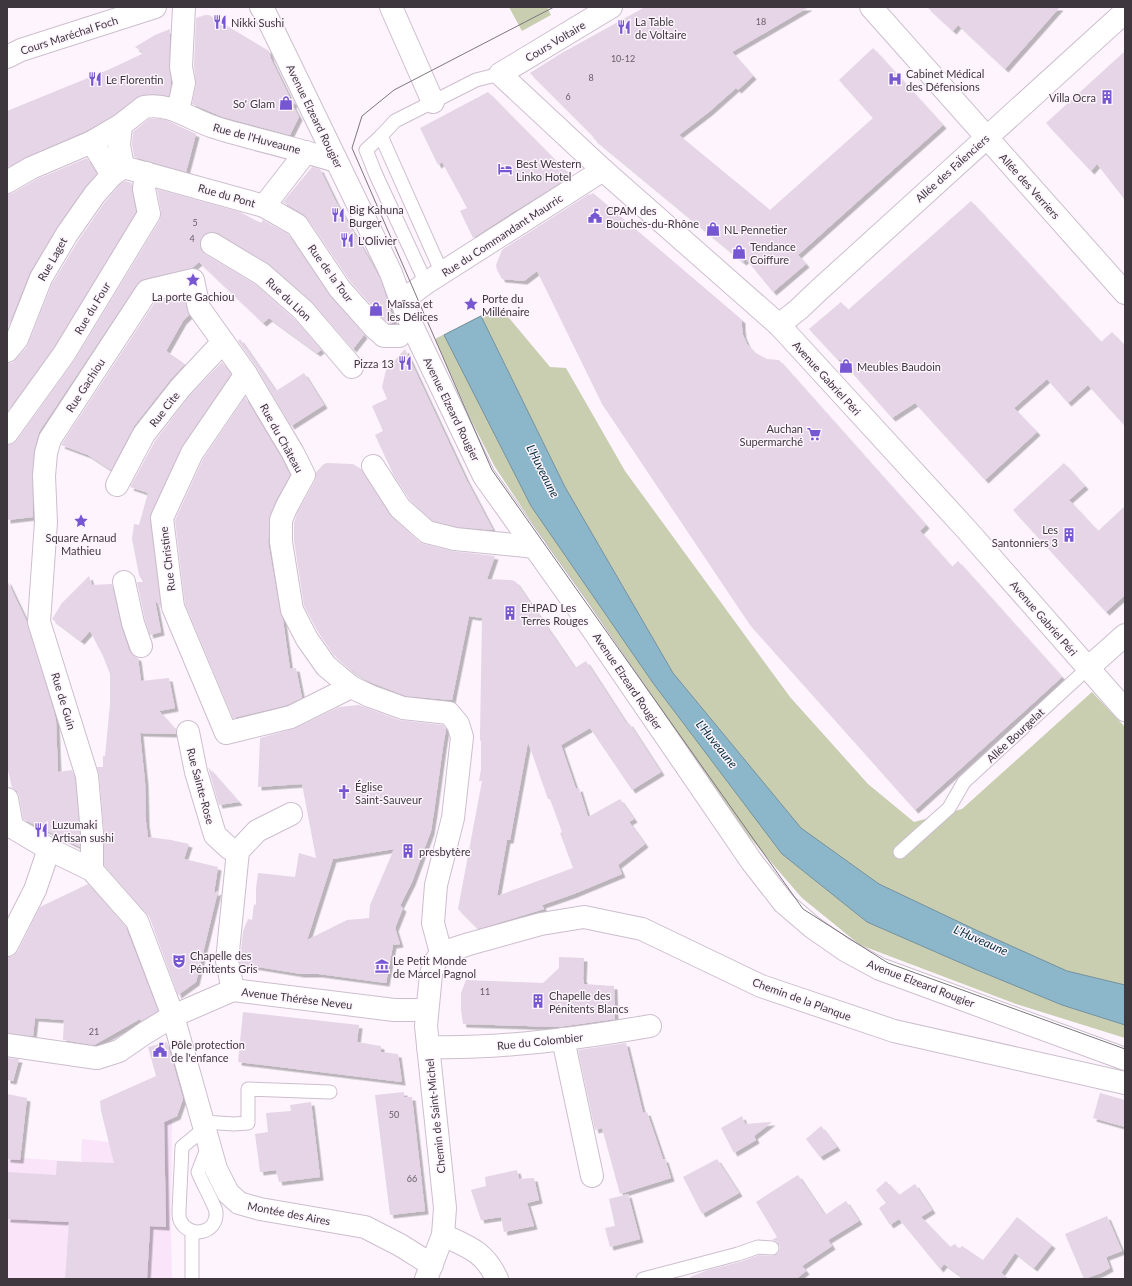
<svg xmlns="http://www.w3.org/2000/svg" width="1132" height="1286" font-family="Lato,sans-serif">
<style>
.built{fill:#f9e4fa}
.green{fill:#c8ceaf}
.water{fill:#8cb7ca;stroke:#7591a0}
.building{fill:#e5d5e6;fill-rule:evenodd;filter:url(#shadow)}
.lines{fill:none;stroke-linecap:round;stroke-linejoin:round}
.lane-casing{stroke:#cdbece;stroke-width:15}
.street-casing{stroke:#cdbece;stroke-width:24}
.secondary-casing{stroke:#cdbece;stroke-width:24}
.lane{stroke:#fff;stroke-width:13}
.street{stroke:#fff;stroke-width:22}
.secondary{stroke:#fff;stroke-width:22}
.tram{stroke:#7d767e;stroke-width:1}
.labels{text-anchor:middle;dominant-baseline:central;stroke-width:3;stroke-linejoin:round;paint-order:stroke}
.number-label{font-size:9px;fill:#685f68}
.poi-label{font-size:11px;fill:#3e383e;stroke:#fdf4fe;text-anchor:start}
.street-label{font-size:11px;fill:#3e383e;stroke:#fdf4fe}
.water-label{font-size:12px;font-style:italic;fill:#08303e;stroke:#fdf4fe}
</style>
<defs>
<filter id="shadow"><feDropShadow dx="3.5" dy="3.5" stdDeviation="0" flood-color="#0004"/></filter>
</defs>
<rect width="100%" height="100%" fill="#fdf4fe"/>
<path class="built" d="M172,1119l-1,106 1,54h-165v-122l74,5 1,-23 35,4z"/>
<g class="green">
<path d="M509,7h38l4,8 -29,16z"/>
<path d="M499,306l51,61 16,1 59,103 165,226 78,87 46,38 48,-13 130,-117 33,35v311l-109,-34 -156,-59 -58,-47 -57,-66 -106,-148 -144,-217 -23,-45 -37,-83z"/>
</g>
<path class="water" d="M481,316l84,171 108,186 128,155 78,56 99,47 89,40 58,14v40l-63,-20 -85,-35 -110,-48 -85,-68 -129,-171 -122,-177 -87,-171z"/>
<g class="building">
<path d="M645,7h164l-77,45 21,24 -15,14 -2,-2 -27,24 -30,23 91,75 103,-92 -34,-38 34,-32 70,77 -145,130 8,9 -33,28 -27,-33 -3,3 -150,-124 1,-1 -64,-64 30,-19z"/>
<path d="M927,7h133l-55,62 -47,-44 -5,6z"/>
<path d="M205,15h4l60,36 2,8 20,41 3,2 -1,4 6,11 -9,18 -67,-18 -31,-13 4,-19 -2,-19 2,-48z"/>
<path d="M170,29l-1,38 2,16 -2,13 -16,-2 -10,1 -6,2 -23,18 -28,16 -60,26 -19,11v-57l103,-42 34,-16 -9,-6 20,-12z"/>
<path d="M1125,51v149l-28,-36 -6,7 -45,-48z"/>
<path d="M488,92l83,84 -56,35 1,-1 -43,28 -13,-27 7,-3 -25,-46 -4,3 -18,-37z"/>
<path d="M149,119h12l7,2 28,13 -10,38 -52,-15 -2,-13 1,-12z"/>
<path d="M87,158l10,16 -12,13 -28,40 -27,45 -23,58v-136l6,-1 24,-14z"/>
<path d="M312,167l8,2 16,33 44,76 14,43 -4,3h-1l-7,-7 -32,-36 -43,-63 -4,-4 -20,-12z"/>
<path d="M125,181l7,2v8l4,21 -82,135 -47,65v-49h5l4,-4 11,-12 25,-63 26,-43 27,-39 15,-18z"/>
<path d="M157,189l83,23 21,11 2,-3 25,14 42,62 34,39 -11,14 -41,-47 -42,-37 -52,-32 -5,-1 -7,1 -4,4 -2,6 1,7 4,4 50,30 39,35 27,31 -4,3 -48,-35 -6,5 -64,-61 -7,6 -48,11 -7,5 -98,148 -5,18 -2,25 1,42 -26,3v-75l5,-1 5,-4 57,-79 86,-141 1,-8z"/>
<path d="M593,193l149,127v7l1,8 4,9 7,8 13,7 12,1 147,165 -6,6 32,36 6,-6 104,116 -147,133 -165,-185 -148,-221 -65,-133 -13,10 -22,-2 -5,-9 -1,-5 6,-15 87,-56 1,1z"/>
<path d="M971,201l130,141 11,-10 13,14v80l-37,-41 -20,18 -21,-24 -33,29 23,24 -52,48 -70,-77 -23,15 -52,-59 -2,1 -29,-31 32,-27 7,8z"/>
<path d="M183,295l6,20 -6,6 -17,30 19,13 -14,15 -37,47 -23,44 -23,-15 -27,-10 94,-143z"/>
<path d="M240,339l36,52 28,-18 20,32 -33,21 -34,-58 -19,-27z"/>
<path d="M405,349l61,130 27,51 -36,-3 -24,-6 -23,-21 -16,-24 -19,-41 8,-4 -11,-25 15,-7 -5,-12 4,-17z"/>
<path d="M222,362l9,12 -49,72 -31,67 -1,7 11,88 -6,-8 6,32 -11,3 -5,-15 -8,-38h6l-4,-7 -7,-36 2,-15 5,1 9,-32 -18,-6 25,-46 35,-46z"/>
<path d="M245,397l37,62 8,16 -14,25 -6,15 -2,27 12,70 3,8 7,49 6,-1 6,30 -15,7 -54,13 -48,-114 -10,-84 28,-61z"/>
<path d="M327,463l26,1 8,5 29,46 29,27 5,2 28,7 43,5 -8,23 25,1 4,2 59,86 11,-7 41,63 2,-1 32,49 -29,18 -42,-62 -29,17 15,44 3,-1 9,29 32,-18 14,20 -5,3 16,22 -27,21 4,9 -48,20 -32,11 2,4 -66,20 -20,-20 24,-128h-3l2,-12v-28l-1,-1v-5l2,-117 -13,-2 -17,84 -46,-4 -31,-12 -9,-4 -16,-11 -17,-15 -15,-22 -14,-26 -10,-65v-18l4,-12 17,-30 1,-5v-4l8,-8zM528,742l20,57h2l12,33 -2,1 13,35 -76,28 10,-56h3z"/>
<path d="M1064,463l21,23 -16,14 29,31 27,-25v89l-19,17 -93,-102z"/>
<path d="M89,576l3,9 20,-1 9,42 8,24 4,5 5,3 3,23 28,-3 6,30 -16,3 17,19v4l-36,-1 5,49 1,40 2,15 23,3 18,4 -5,15 34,8 -4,26 4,-2 -22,91 -18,13 -29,-79 -45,-51v-33l-5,-57 -2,-8h6v-11h2l5,-52v-30l-7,-18 -13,-25 -9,10 -29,-22 10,-16z"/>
<path d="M7,580l20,42 27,90 2,9 2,51 14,-2 3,8 5,56v13l-57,-28 -4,-23 -2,-5 -5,-3 -5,-22z"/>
<path d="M359,705l40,15 44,5 3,4 -3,18 -9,65 -3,19 -19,51 -12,24 3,2 -8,20 5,16 -7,1 -7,38 -67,-9h-18l-61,-10v-4l3,-29 5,-12 4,1 2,-16 2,1v-17l2,-15 37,4 4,-24 17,5 -14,-74 -44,3 2,-49 36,-10 43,-21zM394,849l-24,56 -1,13 -22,2 -40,20 26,-81z"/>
<path d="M208,767l31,35 -20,3z"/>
<path d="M88,884l38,44 32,83 -17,10 -1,-2 -46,26 -31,-5 1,-20 -29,-2 -2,18 -26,-3v-76l6,-1 5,-5 22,-44z"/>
<path d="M559,957l25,1 -1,21h1v5l30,2 1,33 -57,8 -95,-3 -2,-14v-17l5,-13 77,3 16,-15z"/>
<path d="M243,1012l116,13 -2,17 24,4v6l17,2 4,28 -164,-20z"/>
<path d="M167,1042l16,57 -6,17 -13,6 2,105 -16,-1 -3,53h-82l4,-57 -62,-3v-47l49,3 1,-14 57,2 -13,-52 -1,-10 56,-25 -8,-29z"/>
<path d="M626,1043l17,70 4,-1 16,47h2l6,19 -51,16 -18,-66 -7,2 -17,-80z"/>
<path d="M7,1058l12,1 -6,22 -6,-1z"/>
<path d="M404,1092v5h8l13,114 -35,4 -15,-120z"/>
<path d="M1100,1093l25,7v27l-32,-9z"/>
<path d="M7,1094l20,4 -7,62 -13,-1z"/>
<path d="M311,1102l9,75 -41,5 -3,-12 -16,2 -5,-38 13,-2 -2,-19 25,-2 -1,-6z"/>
<path d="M742,1116l3,8 27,-2 -18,14 2,4 -22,13 -13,-25z"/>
<path d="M821,1126l16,21 -17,10 -14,-18z"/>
<path d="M717,1159l22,34 -37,21 -19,-37z"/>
<path d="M517,1170l2,9 15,-1 5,22 -12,3 7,23 -30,6 -3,-15 -20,3 -10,-30 15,-4 -1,-9z"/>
<path d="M798,1175l27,40 21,-14 13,20 -31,19 4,6 -30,20 4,5 -10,8h-105l-1,-2 18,-7 32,-8 19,-7 13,1 6,-3 2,-5 -1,-4 -3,-3 -4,-1 5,-3 -21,-35z"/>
<path d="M886,1181l13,14 16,-11 17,26 -11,7 29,30 5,-3 4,5 3,-3 21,14 34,-43 35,28 -18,23 -19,-15 -14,20 8,6h-44l-21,-15 -4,5 -41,-50 -9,6 -11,-17 7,-5 -10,-13z"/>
<path d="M628,1194l12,45 -30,8 -5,-19 10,-2 -6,-27z"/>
<path d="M1107,1216l15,35 -16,6 4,11 -9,5 -17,6 -19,-45z"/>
</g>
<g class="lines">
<defs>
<g id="lane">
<path d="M381,136l61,137"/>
<path d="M426,283l-50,-108 -10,-25 15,-14 14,-15 81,-41 24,-6"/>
<path d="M900,852l49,-44 15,-26 124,-114"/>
<path d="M203,1122l31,2 14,-1v-34l82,3"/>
<path d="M205,1128l-23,19 -3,64c0,3 0,7 1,9 9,20 38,13 36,-8 -1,-7 -15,-31 -18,-40l11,-28"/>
<path d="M192,1279v-47"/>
<path d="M643,1279l95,-25 20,-7 14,1"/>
</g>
<g id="street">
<path d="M391,7l42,95"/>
<path d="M611,7l-111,67 103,96 176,155 187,204 159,181"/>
<path d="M871,7l254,286"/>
<path d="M178,111l6,-28 -3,-16 3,-60"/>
<path d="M121,125l-2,20 4,22"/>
<path d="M92,142l20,33 11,-8 141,39 42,-54"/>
<path d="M7,182l24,-14 61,-26 29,-17 23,-18c26,-5 47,13 70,20 14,5 28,8 42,12 27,7 54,14 80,22"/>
<path d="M264,206l33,19 43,64 33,37 11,10h15"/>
<path d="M212,244l50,30 41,36 49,57"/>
<path d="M400,298l14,-6 12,-9 177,-113"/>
<path d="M779,325l20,-16 20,-19 306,-278"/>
<path d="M7,351l10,-12 24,-61 26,-44 28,-40 17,-19"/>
<path d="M246,374l-54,79 -30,65 11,89 53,126 65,-16 60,-30"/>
<path d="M7,433l57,-79 85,-140 -5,-25 2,-16"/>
<path d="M373,466l27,42 27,24 28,7 80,8"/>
<path d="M117,485l27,-51 37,-47 42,-45"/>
<path d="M124,582l9,41 8,23"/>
<path d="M1088,668l37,-33"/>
<path d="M188,732l8,40 19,63 14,13 9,3"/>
<path d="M7,799l5,28"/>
<path d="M7,824l42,25 43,21 45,51 36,95 43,153 12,24 11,10 21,6 105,18 35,18 32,20"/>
<path d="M92,870v-37l-5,-57 -48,-154 7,-100 -2,-46 2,-23 4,-14 97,-148 46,-11 6,28 47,66 47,79 11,22 -17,31 -6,14v22l11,68 15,29 19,27 25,21 19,9 33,12 46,5 9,11 4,13 -9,81 -17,67 -3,38 8,30"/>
<path d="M7,945l28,-55 14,-41"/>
<path d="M441,953l28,-9 72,-20 43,-7 58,12 119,57 133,45 231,52"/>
<path d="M233,990l-6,-29 11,-110 19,-20 34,-17"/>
<path d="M563,1039l29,137"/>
<path d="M7,1045l90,13 22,-7 26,-18 28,-17 60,-26 161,20h33"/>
<path d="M428,1047c74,2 149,-8 222,-21"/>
<path d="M443,1235c26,12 42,17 54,44"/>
<path d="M426,1279l17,-44 2,-27 -19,-182 5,-52 3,-10 7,-11"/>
</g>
<g id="secondary">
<path d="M261,7l4,6 126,260 9,25 14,32 70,146 94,132 174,254 32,41 28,24 33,23 35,19 245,90"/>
<path d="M7,57l14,-7 134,-43"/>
</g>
</defs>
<use href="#lane" class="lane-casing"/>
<use href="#street" class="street-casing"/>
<use href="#secondary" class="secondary-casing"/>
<use href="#lane" class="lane"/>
<use href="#street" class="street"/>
<use href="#secondary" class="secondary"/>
<path class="tram" d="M554,7l-160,83 -32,26 -10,32 140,322 311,439 85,54 237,86"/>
</g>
<defs>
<symbol id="restaurant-bare" viewBox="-9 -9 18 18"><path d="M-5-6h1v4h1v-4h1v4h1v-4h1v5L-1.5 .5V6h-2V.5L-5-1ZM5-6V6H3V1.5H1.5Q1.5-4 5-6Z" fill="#7657d1" stroke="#fdf4fe" stroke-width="2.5" paint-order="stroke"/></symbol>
<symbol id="hospital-bare" viewBox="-9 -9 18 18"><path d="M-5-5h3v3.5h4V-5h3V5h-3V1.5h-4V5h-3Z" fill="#7657d1" stroke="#fdf4fe" stroke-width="2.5" paint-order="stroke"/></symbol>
<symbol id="building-bare" viewBox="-9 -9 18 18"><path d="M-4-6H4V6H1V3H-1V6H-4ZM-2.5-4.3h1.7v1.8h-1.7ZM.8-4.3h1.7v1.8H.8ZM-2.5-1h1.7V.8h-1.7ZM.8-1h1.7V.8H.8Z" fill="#7657d1" stroke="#fdf4fe" stroke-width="2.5" paint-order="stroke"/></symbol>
<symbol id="shop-bare" viewBox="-9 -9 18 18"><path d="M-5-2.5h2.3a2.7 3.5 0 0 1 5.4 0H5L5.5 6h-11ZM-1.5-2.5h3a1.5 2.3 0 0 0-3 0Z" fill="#7657d1" stroke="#fdf4fe" stroke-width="2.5" paint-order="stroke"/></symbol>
<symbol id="hotel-bare" viewBox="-9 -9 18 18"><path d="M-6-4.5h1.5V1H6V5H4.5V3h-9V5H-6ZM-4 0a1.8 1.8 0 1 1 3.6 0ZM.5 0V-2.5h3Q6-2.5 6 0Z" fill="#7657d1" stroke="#fdf4fe" stroke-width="2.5" paint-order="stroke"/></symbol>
<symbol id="civic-bare" viewBox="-9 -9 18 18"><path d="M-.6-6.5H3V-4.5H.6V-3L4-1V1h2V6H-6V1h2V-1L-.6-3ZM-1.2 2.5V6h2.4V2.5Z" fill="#7657d1" stroke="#fdf4fe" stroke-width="2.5" paint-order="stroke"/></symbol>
<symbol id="sight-bare" viewBox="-9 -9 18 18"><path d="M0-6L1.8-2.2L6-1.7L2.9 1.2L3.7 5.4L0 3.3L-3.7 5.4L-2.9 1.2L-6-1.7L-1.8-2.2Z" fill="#7657d1" stroke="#fdf4fe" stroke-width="2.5" paint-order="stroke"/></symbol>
<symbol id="supermarket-bare" viewBox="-9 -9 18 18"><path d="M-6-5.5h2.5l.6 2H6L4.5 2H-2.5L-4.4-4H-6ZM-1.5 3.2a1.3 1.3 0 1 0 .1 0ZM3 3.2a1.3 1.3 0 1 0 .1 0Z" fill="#7657d1" stroke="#fdf4fe" stroke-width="2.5" paint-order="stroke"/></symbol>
<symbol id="church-bare" viewBox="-9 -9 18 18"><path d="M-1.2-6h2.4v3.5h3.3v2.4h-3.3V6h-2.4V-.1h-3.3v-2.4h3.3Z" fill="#7657d1" stroke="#fdf4fe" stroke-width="2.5" paint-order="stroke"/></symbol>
<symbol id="theatre-bare" viewBox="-9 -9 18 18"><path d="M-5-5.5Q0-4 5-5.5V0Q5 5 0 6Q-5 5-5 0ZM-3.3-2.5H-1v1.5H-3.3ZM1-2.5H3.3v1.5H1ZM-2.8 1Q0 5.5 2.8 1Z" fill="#7657d1" stroke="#fdf4fe" stroke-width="2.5" paint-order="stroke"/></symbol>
<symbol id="museum-bare" viewBox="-9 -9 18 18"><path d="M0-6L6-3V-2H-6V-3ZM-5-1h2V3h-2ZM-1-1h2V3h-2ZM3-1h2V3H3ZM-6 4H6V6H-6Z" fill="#7657d1" stroke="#fdf4fe" stroke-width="2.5" paint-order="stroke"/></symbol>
</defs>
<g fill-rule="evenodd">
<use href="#restaurant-bare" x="210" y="12" width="20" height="20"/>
<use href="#restaurant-bare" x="614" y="17" width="20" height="20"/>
<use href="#restaurant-bare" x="85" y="69" width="20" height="20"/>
<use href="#hospital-bare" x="885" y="69" width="20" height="20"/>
<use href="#building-bare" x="1097" y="87" width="20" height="20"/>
<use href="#shop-bare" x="276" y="93" width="20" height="20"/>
<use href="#hotel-bare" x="495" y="159" width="20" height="20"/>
<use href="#restaurant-bare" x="328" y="205" width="20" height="20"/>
<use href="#civic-bare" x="585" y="206" width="20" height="20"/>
<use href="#shop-bare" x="703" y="219" width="20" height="20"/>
<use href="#restaurant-bare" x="337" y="230" width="20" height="20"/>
<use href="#shop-bare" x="729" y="242" width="20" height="20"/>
<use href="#sight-bare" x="183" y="270" width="20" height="20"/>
<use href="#sight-bare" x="461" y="294" width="20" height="20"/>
<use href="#shop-bare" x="366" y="299" width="20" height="20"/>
<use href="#restaurant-bare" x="395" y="353" width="20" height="20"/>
<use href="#shop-bare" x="836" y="356" width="20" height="20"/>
<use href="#supermarket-bare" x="804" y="424" width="20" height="20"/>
<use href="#sight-bare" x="71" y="511" width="20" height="20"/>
<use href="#building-bare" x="1059" y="525" width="20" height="20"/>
<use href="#building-bare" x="500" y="603" width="20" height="20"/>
<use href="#church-bare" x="334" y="782" width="20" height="20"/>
<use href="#restaurant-bare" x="31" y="820" width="20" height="20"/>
<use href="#building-bare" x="398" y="841" width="20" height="20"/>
<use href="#theatre-bare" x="169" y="951" width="20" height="20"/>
<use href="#museum-bare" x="372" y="956" width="20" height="20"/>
<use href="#building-bare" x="528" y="991" width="20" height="20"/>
<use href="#civic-bare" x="150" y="1040" width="20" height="20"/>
</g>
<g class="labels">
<g class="number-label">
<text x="761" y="21">18</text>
<text x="623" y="58">10-12</text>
<text x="591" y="77">8</text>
<text x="568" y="96">6</text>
<text x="195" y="222">5</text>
<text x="192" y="238">4</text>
<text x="485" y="991">11</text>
<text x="94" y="1031">21</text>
<text x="394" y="1114">50</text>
<text x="412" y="1178">66</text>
</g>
<g class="poi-label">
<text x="635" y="21">La Table<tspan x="635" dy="13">de Voltaire</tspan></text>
<text x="231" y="22">Nikki Sushi</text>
<text x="906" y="73">Cabinet Médical<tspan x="906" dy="13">des Défensions</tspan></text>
<text x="106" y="79">Le Florentin</text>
<text x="1096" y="97" text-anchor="end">Villa Ocra</text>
<text x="275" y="103" text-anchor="end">So' Glam</text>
<text x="516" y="163">Best Western<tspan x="516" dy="13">Linko Hotel</tspan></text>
<text x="349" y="209">Big Kahuna<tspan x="349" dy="13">Burger</tspan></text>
<text x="606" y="210">CPAM des<tspan x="606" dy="13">Bouches-du-Rhône</tspan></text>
<text x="724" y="229">NL Pennetier</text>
<text x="358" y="240">L'Olivier</text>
<text x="750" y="246">Tendance<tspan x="750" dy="13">Coiffure</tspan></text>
<text x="193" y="296" text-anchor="middle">La porte Gachiou</text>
<text x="482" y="298">Porte du<tspan x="482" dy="13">Millénaire</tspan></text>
<text x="387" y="303">Maïssa et<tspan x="387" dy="13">les Délices</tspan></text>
<text x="394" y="363" text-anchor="end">Pizza 13</text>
<text x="857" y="366">Meubles Baudoin</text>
<text x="803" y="428" text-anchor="end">Auchan<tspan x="803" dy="13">Supermarché</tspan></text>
<text x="1058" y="529" text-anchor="end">Les<tspan x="1058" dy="13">Santonniers 3</tspan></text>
<text x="81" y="537" text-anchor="middle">Square Arnaud<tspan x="81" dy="13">Mathieu</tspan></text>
<text x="521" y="607">EHPAD Les<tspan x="521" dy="13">Terres Rouges</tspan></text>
<text x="355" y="786">Église<tspan x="355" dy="13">Saint-Sauveur</tspan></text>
<text x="52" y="824">Luzumaki<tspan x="52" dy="13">Artisan sushi</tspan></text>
<text x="419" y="851">presbytère</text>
<text x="190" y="955">Chapelle des<tspan x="190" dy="13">Pénitents Gris</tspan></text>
<text x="393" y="960">Le Petit Monde<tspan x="393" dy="13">de Marcel Pagnol</tspan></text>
<text x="549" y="995">Chapelle des<tspan x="549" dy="13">Pénitents Blancs</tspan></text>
<text x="171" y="1044">Pôle protection<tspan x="171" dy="13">de l'enfance</tspan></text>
</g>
<g class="street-label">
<text transform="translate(69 35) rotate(-18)">Cours Maréchal Foch</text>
<text transform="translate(555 41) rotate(-31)">Cours Voltaire</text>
<text transform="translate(315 116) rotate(64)">Avenue Elzeard Rougier</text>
<text transform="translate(257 138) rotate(15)">Rue de l'Huveaune</text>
<text transform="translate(952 168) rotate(-42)">Allée des FaÏenciers</text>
<text transform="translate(1030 186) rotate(48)">Allée des Verriers</text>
<text transform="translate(227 195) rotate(16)">Rue du Pont</text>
<text transform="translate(502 235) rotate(-33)">Rue du Commandant Maurric</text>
<text transform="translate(52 259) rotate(-61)">Rue Laget</text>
<text transform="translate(331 273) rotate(54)">Rue de la Tour</text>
<text transform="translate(289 299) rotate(43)">Rue du Lion</text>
<text transform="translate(92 308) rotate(-59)">Rue du Four</text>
<text transform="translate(827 378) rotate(48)">Avenue Gabriel Péri</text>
<text transform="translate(85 385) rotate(-57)">Rue Gachiou</text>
<text transform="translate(164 409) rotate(-52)">Rue Cite</text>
<text transform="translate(452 409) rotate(64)">Avenue Elzeard Rougier</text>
<text transform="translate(282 438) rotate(61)">Rue du Château</text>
<text transform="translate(167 559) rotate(-97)">Rue Christine</text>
<text transform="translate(1044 618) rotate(49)">Avenue Gabriel Péri</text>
<text transform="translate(628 681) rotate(56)">Avenue Elzeard Rougier</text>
<text transform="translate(64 701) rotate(73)">Rue de Guin</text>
<text transform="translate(1015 735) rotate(-43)">Allée Bourgelat</text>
<text transform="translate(201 786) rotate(75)">Rue Sainte-Rose</text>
<text transform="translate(921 983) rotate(21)">Avenue Elzeard Rougier</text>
<text transform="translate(297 998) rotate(7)">Avenue Thérèse Neveu</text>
<text transform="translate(802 999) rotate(20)">Chemin de la Planque</text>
<text transform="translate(540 1041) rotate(-6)">Rue du Colombier</text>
<text transform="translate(435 1116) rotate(-96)">Chemin de Saint-Michel</text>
<text transform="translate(289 1213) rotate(11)">Montée des Aires</text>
</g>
<g class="water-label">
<text transform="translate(543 471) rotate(63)">L'Huveaune</text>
<text transform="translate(717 744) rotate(51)">L'Huveaune</text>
<text transform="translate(981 940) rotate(24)">L'Huveaune</text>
</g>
</g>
<rect width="1132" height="1286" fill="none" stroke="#3e383e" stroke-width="16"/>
</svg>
